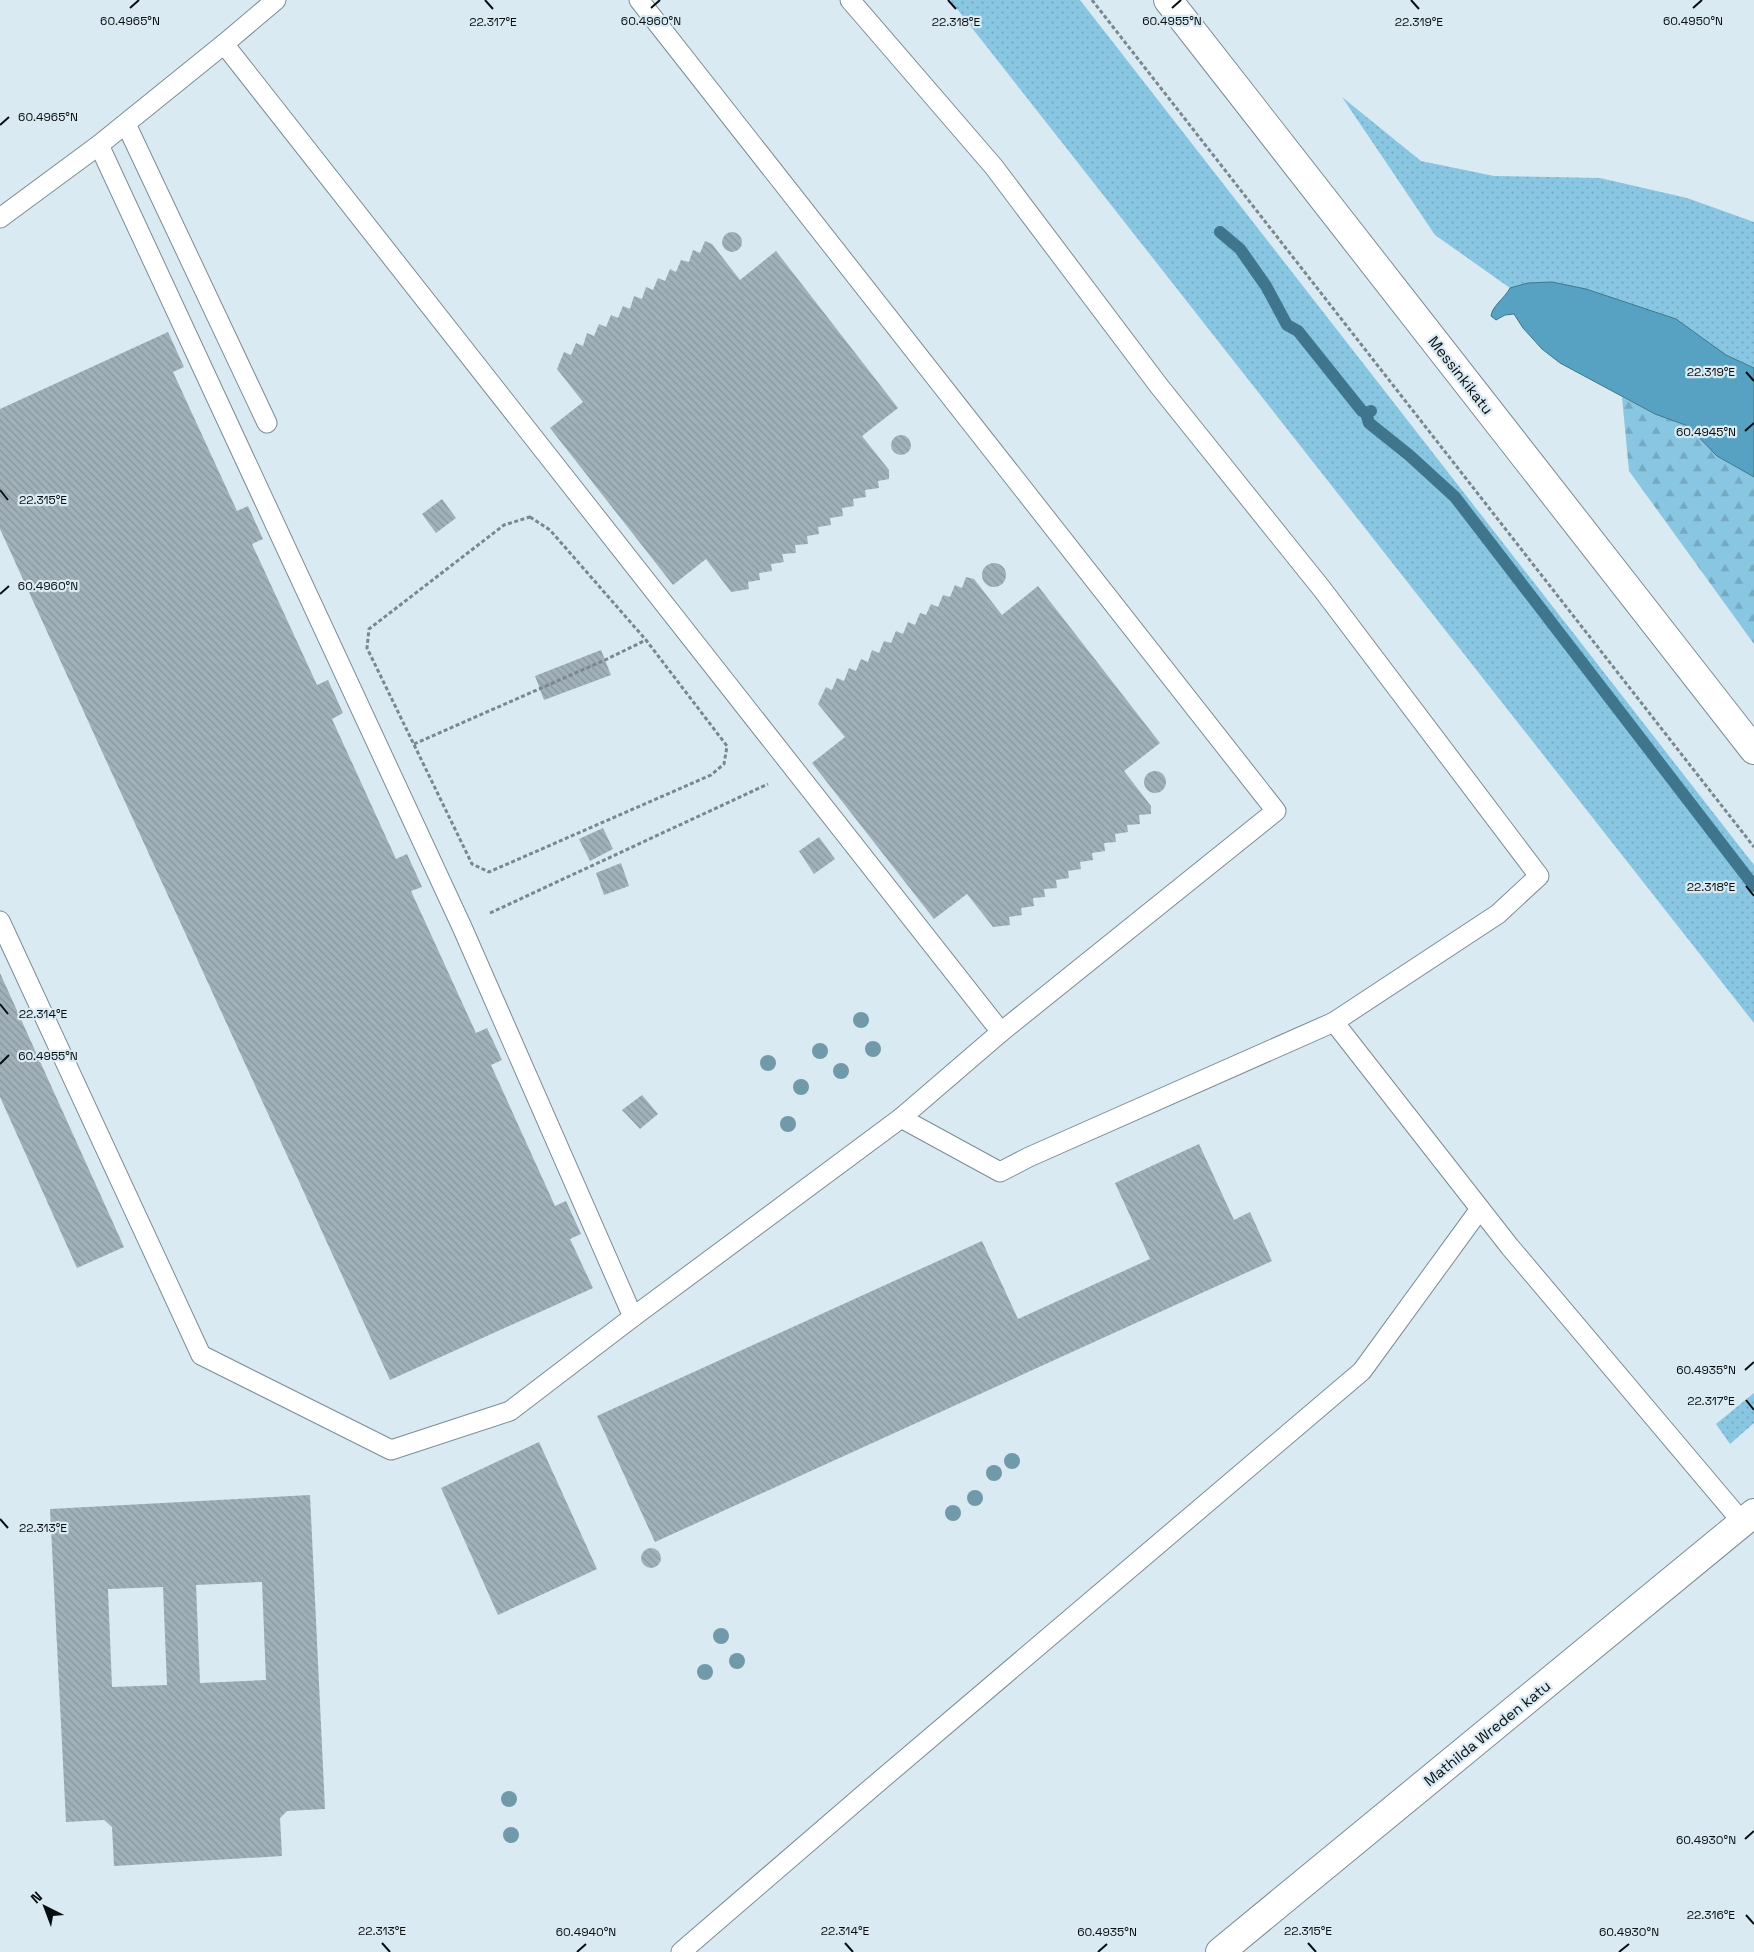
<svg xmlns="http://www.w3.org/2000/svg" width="1754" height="1952" font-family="'Space Grotesk',sans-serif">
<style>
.grass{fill:url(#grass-dots)}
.forest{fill:url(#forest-firs)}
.water{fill:#57a2c2;stroke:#3f768d}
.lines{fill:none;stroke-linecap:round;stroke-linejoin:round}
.stream{stroke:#3f768d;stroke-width:12}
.building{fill:url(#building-back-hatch);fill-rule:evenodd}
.service-casing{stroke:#7d8c94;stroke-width:21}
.minor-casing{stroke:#7d8c94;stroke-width:30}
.tertiary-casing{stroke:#7d8c94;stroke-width:30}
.path{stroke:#7b878d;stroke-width:3;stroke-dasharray:4 2.5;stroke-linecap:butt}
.service{stroke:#fff;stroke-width:19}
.minor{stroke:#fff;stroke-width:28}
.tertiary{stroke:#fff;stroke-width:28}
.tree{fill:#7099a9}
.ticks{fill:none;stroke:#080e10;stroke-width:2}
.labels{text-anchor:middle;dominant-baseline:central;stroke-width:4.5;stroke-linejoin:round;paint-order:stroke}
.street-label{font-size:15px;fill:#080e10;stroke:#d9eaf3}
.ticks-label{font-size:12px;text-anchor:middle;fill:#080e10;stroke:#d9eaf3;stroke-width:4.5;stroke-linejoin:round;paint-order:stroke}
</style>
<defs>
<pattern id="grass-dots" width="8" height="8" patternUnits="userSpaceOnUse" patternTransform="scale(1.25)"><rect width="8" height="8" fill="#88c6e2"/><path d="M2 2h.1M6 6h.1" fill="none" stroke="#74a9c1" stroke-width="1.8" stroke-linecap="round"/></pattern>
<pattern id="forest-firs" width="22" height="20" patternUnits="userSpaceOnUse" patternTransform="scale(1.25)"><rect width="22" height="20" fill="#88c6e2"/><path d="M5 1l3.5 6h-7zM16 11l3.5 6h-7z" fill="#74a9c1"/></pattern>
<pattern id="building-back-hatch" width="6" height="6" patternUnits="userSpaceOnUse" patternTransform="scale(1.25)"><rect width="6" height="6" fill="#a1b1b9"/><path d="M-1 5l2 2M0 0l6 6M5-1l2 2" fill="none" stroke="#89979e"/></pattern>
</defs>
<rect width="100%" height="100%" fill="#d9eaf3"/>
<g class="grass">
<path d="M950,0h130l674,865v158z"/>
<path d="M1342,97l79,64 73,15 106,2 87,20 67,24v146l-28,-13 -50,-36 -90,-30 -34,-7 -24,1 -18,5 -75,-53z"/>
<path d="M1754,1393v30l-24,21 -14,-20z"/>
</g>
<path class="forest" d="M1622,397l33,17 33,12 29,30 37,21v167l-125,-173z"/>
<path class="water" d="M1552,282l34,7 90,30 50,36 28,13v109l-37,-21 -29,-30 -33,-12 -95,-51 -18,-14 -19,-21 -9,-14 -9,1 -9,5 -5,-4c1,-10 14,-18 19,-28l18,-5z"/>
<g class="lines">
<g class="stream">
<path d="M1220,232l20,17 26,37 21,39 11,6 64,80 4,2 5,-2"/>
<path d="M1366,413l3,10 40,32 46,42 299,389"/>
</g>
</g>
<g class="building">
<circle cx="732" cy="242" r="10"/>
<path d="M705,241l7,3 28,36 36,-29 122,157 -36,28 27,34v9l-11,2 1,7 -14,2 1,7 -13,2 1,7 -12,2 1,8 -13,2 1,7 -13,2 1,7 -12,2 1,8 -13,1 1,8 -14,1 2,8 -13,2 1,7 -13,2 1,7 -12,2 1,7 -18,3 -25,-33 -33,26 -123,-157 33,-26 -26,-33 7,-17 7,3 5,-12 7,3 4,-13 7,3 5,-12 7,3 5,-12 7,3 5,-12 7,3 4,-13 8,3 4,-12 7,3 5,-12 7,3 5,-12 6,3 5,-12 8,2 4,-12 7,3z"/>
<path d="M168,332l16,35 -11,5 64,139 11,-5 15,33 -11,5 65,141 11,-5 15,33 -11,6 64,140 11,-5 15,33 -11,4 65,142 11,-5 15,32 -11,5 64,141 11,-5 15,33 -11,5 23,49 -203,92 -390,-851v-120z"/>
<circle cx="901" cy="445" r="10"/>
<path d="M442,499l14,19 -20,15 -14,-19z"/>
<circle cx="994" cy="575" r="12"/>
<path d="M966,577l8,2 28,36 36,-29 122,157 -36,28 27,35v8l-12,1 1,9 -13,1 1,7 -13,2 1,8 -12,1 1,8 -13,2 1,7 -13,2 1,7 -13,2 1,7 -13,2 1,8 -13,1 1,8 -12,1 1,8 -13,2 1,7 -13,2 1,8 -17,2 -26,-33 -33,25 -122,-156 33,-26 -27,-33 8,-17 6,3 5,-12 7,3 5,-13 7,3 5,-12 7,3 4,-12 7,3 5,-12 7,2 5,-12 7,3 5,-12 7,3 5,-12 6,2 5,-11 7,3 5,-12 7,2 5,-12 7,3z"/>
<path d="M601,650l10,25 -67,25 -9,-24z"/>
<circle cx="1155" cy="782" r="11"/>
<path d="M603,828l10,21 -23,12 -11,-22z"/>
<path d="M819,837l16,22 -21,15 -15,-23z"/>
<path d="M621,863l8,23 -25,9 -8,-22z"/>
<path d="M0,973l124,274 -47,21 -77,-171z"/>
<path d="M642,1095l16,19 -18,15 -18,-19z"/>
<path d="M1199,1144l35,76 16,-8 22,49 -617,281 -58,-126 385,-175 36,78 132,-60 -35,-76z"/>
<path d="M539,1442l58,127 -99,46 -57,-127z"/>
<path d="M310,1495l15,314 -38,2 -7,7 2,38 -168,10 -2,-39 -8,-7 -38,2 -16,-313zM262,1582l4,98 -66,3 -4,-98zM163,1587l4,98 -55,2 -4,-98z"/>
<circle cx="651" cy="1558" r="10"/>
</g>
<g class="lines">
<defs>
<g id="service">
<path d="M639,0l637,811 -275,221 -100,86 99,54 29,-15 305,-135 176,225 233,276"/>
<path d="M850,0l144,167 165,219 163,203 217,287 -41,38 -164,108"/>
<path d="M224,44l777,988"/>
<path d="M126,124l141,299"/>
<path d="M99,145l363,782 171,390"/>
<path d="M0,218l99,-73 125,-101 52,-44"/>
<path d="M0,921l201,434 190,95 119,-39 123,-94 268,-199"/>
<path d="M681,1952l188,-162 493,-419 118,-162"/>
</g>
<path id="minor" d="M1220,1952l534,-439"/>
<path id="tertiary" d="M1168,0l586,750"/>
</defs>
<use href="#service" class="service-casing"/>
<use href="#minor" class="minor-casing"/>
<use href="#tertiary" class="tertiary-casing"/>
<g class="path">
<path d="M1092,0l662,847"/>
<path d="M530,517l20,13 96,110 81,106 -3,18 -13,11 -222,97 -17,-8 -105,-216 2,-19 135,-104z"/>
<path d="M414,744l191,-84 41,-20"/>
<path d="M490,913l278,-129"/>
</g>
<use href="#service" class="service"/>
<use href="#minor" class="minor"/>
<use href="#tertiary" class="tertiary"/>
</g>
<g class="tree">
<circle cx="861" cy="1020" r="8"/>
<circle cx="873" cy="1049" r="8"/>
<circle cx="820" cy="1051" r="8"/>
<circle cx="768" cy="1063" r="8"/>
<circle cx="841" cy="1071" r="8"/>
<circle cx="801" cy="1087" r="8"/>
<circle cx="788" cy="1124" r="8"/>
<circle cx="1012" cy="1461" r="8"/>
<circle cx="994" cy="1473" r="8"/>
<circle cx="975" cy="1498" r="8"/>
<circle cx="953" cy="1513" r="8"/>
<circle cx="721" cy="1636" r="8"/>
<circle cx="737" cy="1661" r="8"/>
<circle cx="705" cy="1672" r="8"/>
<circle cx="509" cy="1799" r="8"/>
<circle cx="511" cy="1835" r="8"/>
</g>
<path class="ticks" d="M485,0l8,9M948,0l8,9M1411,0l8,9M130,8l9,-8M651,8l9,-8M1172,8l9,-8M1693,8l9,-8M0,125l9,-8M1746,372l8,9M1745,431l9,-8M0,490l8,10M0,594l9,-8M1746,886l8,10M0,1004l8,10M0,1064l9,-9M1745,1370l9,-8M1746,1400l8,10M0,1519l8,9M1745,1839l9,-8M1746,1915l8,9M382,1943l8,9M845,1943l8,9M1308,1943l8,9M577,1952l9,-8M1098,1952l9,-8M1619,1952l10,-8"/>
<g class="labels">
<g class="street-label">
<text transform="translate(1461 375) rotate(52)">Messinkikatu</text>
<text transform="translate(1487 1733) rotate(-39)">Mathilda Wreden katu</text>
</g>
</g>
<g class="ticks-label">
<text x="130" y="25">60.4965°N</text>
<text x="651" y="25">60.4960°N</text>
<text x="1693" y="25">60.4950°N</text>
<text x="1172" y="25">60.4955°N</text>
<text x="493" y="26">22.317°E</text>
<text x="956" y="26">22.318°E</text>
<text x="1419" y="26">22.319°E</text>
<text x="48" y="121">60.4965°N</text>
<text x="1711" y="376">22.319°E</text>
<text x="1706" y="436">60.4945°N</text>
<text x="43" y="504">22.315°E</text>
<text x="48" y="590">60.4960°N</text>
<text x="1711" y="891">22.318°E</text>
<text x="43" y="1018">22.314°E</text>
<text x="48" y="1060">60.4955°N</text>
<text x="1706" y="1374">60.4935°N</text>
<text x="1711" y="1405">22.317°E</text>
<text x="43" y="1532">22.313°E</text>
<text x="1706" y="1844">60.4930°N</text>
<text x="1711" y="1919">22.316°E</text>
<text x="382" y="1935">22.313°E</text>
<text x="845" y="1935">22.314°E</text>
<text x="1308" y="1935">22.315°E</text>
<text x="586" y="1936">60.4940°N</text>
<text x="1107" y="1936">60.4935°N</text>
<text x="1629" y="1936">60.4930°N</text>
</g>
<g transform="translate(45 1907) rotate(318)" stroke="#d9eaf3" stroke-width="4" paint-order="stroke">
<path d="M0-4L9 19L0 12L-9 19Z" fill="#080e10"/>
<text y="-8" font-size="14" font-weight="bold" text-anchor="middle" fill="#080e10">N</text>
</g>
</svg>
